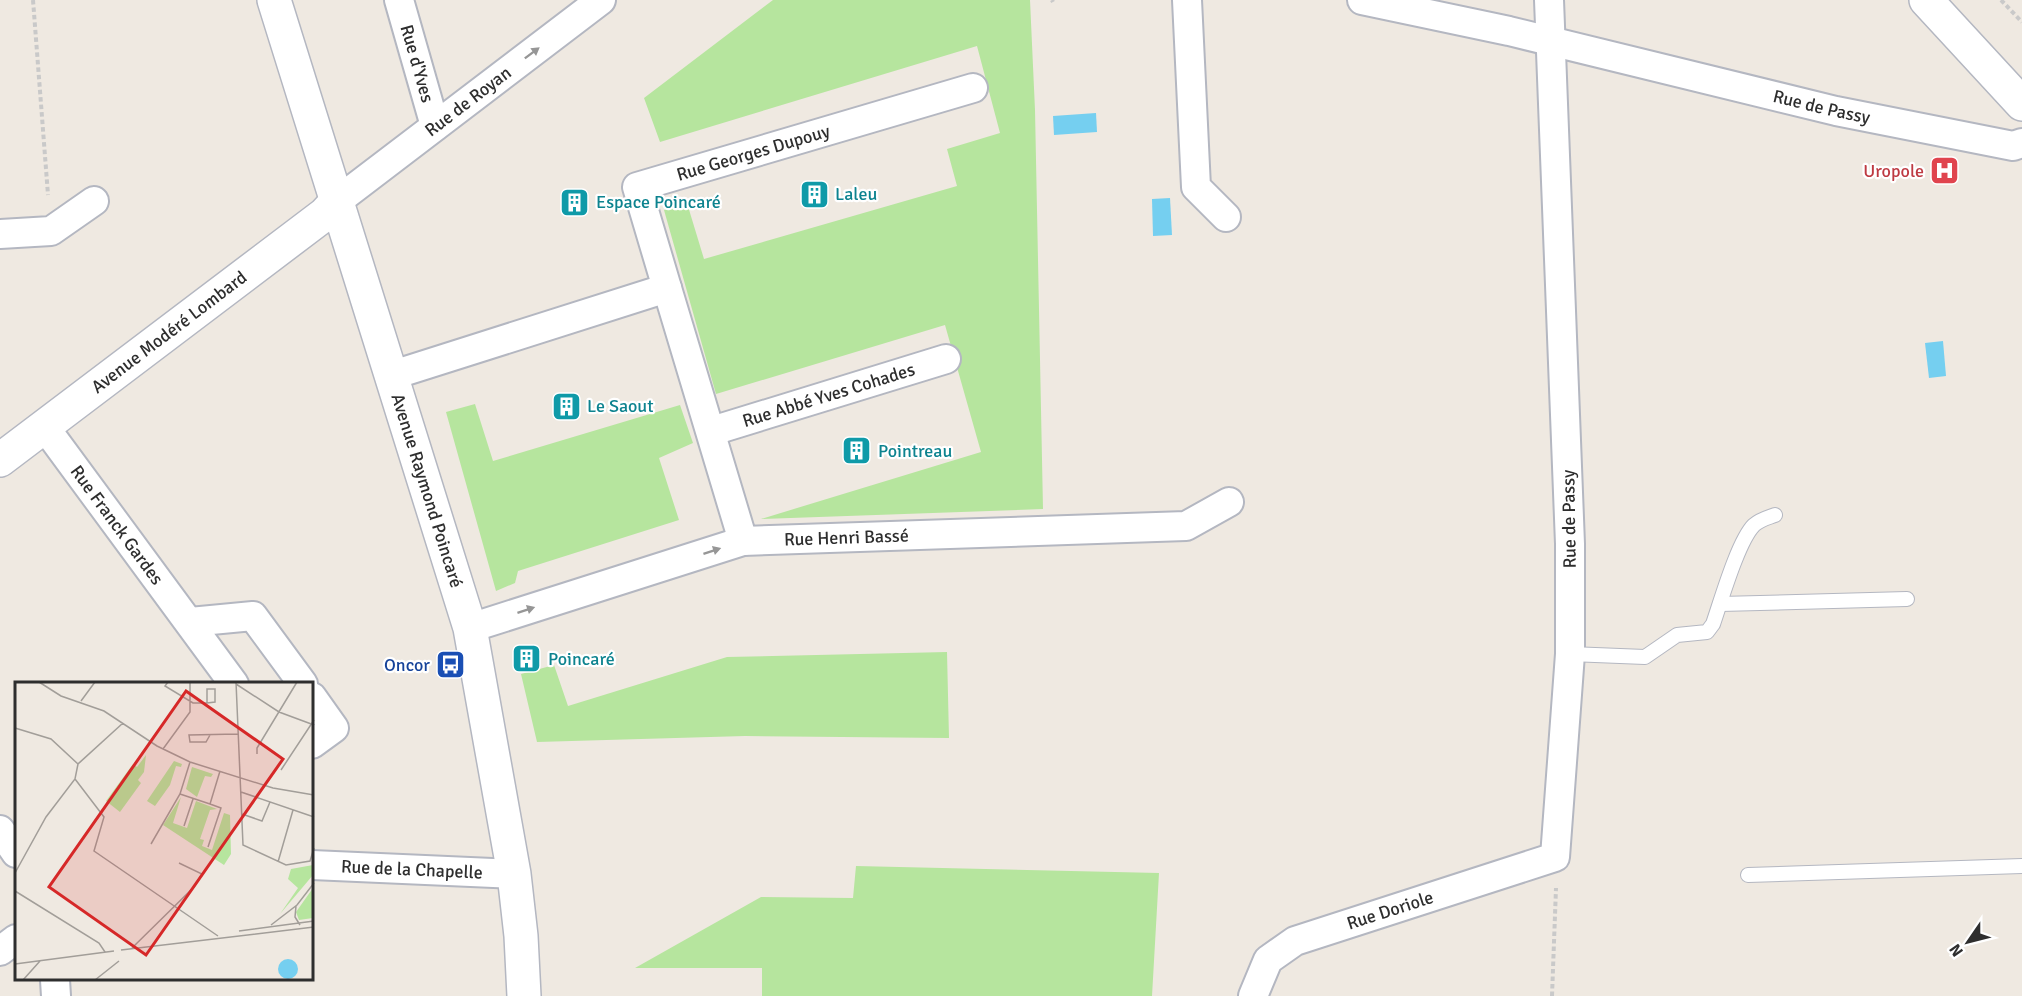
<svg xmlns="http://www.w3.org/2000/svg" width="2022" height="996" font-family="Signika,sans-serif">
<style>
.green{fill:#b6e59e}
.water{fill:#75cff0}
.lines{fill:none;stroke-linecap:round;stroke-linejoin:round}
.lane-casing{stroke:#b4b7c1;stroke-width:16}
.street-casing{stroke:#b4b7c1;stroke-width:32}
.secondary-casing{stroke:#b4b7c1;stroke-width:36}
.path{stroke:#c9c9c9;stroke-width:4;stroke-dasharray:4.5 3;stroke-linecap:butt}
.lane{stroke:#fff;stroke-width:14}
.street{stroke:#fff;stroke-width:28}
.secondary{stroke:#fff;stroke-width:33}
.oneway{fill:#969696}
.labels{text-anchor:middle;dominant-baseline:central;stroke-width:4.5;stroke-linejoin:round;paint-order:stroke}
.street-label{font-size:18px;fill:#2e2e2e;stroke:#fff}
.health-label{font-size:18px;fill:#be3a42;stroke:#fff;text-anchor:end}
.culture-label{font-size:18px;fill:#0d838f;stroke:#fff;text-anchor:start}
.transit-label{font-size:18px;fill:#164399;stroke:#fff;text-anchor:end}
.inset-road{fill:none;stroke:#a29e99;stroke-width:1.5}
.view{fill:#d62828;fill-opacity:0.15;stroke:#d62828;stroke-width:3}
.inset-edge{fill:none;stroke:#2e2e2e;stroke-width:3}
</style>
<rect width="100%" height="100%" fill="#efe9e1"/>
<g class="green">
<path d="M773,0h257l5,110 8,399 -282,10 220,-67 -36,-127 -229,69 -52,-184 23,-7 17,56 253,-73 -10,-37 53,-16 -23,-87 -317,96 -16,-44z"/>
<path d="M475,404l18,57 187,-56 13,38 -34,15 20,62 -161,51 -3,12 -19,8 -50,-179z"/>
<path d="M947,652l2,86 -204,-2 -208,6 -16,-68 33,-9 14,41 159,-49z"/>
<path d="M856,866l303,7 -7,123h-390v-28h-127l126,-71 92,1z"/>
</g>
<g class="water">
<path d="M1096,113l1,19 -43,3 -1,-19z"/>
<path d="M1170,198l2,37 -19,1 -1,-37z"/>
<path d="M1943,341l3,35 -17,2 -4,-35z"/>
</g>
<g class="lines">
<defs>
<g id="lane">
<path d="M1720,604l187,-5"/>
<path d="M1570,654l75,3 32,-22 30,-3 6,-8c8,-23 25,-83 41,-99 7,-6 13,-7 21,-10"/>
<path d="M1748,875l274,-9"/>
</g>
<g id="street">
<path id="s1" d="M399,0l36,126"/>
<path d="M1187,0l9,187 30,30"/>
<path id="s2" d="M1362,0l147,31 327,80 177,35 9,-3"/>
<path id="s3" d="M336,202l265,-202"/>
<path d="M0,234l51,-3 43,-30"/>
<path d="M667,288l76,253"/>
<path id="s4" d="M393,375l274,-87 -30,-101 336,-99"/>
<path id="s5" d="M44,426l190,258"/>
<path id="s6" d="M712,431l234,-72"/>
<path d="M190,622l63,-6 50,68"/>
<path id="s7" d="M470,628l273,-87 443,-15 43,-24"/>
<path d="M312,697l22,31 -22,16"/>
<path d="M0,830l16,23"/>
<path id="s8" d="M312,865l202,9"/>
<path d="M0,951l16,-12"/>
<path d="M55,980l1,16"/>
<path id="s9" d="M1253,996l15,-36 27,-19 260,-84 15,-203v-110l-21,-544"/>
</g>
<g id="secondary">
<path id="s10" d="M274,0l196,628 44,246 7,62 3,60"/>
<path d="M1926,0l96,104"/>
<path id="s11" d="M0,460l325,-246 11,-12"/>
</g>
</defs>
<use href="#lane" class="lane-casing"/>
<use href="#street" class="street-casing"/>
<use href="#secondary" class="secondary-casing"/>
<g class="path">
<path d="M33,0l15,195"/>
<path d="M1052,0l1,2"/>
<path d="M2001,0l21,22"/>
<path d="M1552,996l4,-108"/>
</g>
<use href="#lane" class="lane"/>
<use href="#street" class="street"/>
<use href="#secondary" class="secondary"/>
</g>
<defs><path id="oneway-solid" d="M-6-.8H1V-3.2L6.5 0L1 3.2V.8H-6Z" transform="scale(1.5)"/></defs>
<g class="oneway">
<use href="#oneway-solid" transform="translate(532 53) rotate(-37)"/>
<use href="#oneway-solid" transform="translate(712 551) rotate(-18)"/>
<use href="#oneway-solid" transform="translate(526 610) rotate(-18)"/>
</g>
<defs>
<symbol id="hospital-square" viewBox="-11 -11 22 22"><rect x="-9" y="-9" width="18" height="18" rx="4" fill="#e0444e" stroke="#fff"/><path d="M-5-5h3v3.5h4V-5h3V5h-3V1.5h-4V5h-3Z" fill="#fff"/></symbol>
<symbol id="building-square" viewBox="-11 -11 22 22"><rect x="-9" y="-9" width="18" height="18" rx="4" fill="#0f9aa8" stroke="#fff"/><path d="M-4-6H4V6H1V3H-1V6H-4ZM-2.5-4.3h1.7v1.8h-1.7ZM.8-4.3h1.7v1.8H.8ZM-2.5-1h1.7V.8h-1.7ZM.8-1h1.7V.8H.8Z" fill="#fff"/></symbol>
<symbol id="bus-square" viewBox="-11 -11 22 22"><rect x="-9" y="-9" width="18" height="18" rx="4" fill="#1a4fb4" stroke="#fff"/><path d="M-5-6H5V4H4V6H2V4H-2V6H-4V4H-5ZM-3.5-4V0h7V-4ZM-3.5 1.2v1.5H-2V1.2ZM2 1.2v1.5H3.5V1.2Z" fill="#fff"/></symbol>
</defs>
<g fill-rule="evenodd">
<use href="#hospital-square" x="1928" y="154" width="33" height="33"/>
<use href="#building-square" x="798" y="178" width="33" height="33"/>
<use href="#building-square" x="558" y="186" width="33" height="33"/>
<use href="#building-square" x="550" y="390" width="33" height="33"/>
<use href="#building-square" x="840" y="434" width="33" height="33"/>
<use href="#building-square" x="510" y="642" width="33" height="33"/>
<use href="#bus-square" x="434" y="648" width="33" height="33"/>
</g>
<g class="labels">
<g class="street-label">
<text stroke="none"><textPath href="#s1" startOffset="66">Rue d'Yves</textPath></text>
<text stroke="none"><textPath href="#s3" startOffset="166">Rue de Royan</textPath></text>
<text stroke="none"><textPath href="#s2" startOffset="472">Rue de Passy</textPath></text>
<text stroke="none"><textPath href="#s4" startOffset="514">Rue Georges Dupouy</textPath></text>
<text stroke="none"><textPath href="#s11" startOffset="212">Avenue Modéré Lombard</textPath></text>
<text stroke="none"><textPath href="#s6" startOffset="122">Rue Abbé Yves Cohades</textPath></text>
<text stroke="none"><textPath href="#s10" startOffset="514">Avenue Raymond Poincaré</textPath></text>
<text transform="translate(1569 519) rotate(-91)">Rue de Passy</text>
<text stroke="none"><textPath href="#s5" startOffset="123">Rue Franck Gardes</textPath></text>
<text stroke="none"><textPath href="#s7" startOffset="390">Rue Henri Bassé</textPath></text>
<text stroke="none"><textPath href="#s8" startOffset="100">Rue de la Chapelle</textPath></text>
<text stroke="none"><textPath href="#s9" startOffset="172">Rue Doriole</textPath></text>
</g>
<g class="health-label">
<text x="1924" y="171">Uropole</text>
</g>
<g class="culture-label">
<text x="835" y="194">Laleu</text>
<text x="596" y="202">Espace Poincaré</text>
<text x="587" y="406">Le Saout</text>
<text x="878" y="451">Pointreau</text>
<text x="548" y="659">Poincaré</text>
</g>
<g class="transit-label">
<text x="430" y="665">Oncor</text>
</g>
</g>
<g transform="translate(15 682)">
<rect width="298" height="298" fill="#efe9e1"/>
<path d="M131,73l-2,17 -6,8 3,3 -21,29 -14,-11 27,-37 4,3zM159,79l8,3 -1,3 -5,-1 -6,19 -15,21 -8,-5zM177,85l21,7 -2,3 -6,-1 -8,21 -11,-8zM166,115l-8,26 14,5 9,-27 21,8 -7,1 -10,29 4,1 -2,6 10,4 12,-37 6,2 1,39 -7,11 -61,-40zM298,183v10l-33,39 18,-26 -10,-9 3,-10zM298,206v30l-14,2 -3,-8z" fill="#b6e59e"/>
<path d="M263 287a10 10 0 1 1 20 0a10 10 0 1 1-20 0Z" fill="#75cff0"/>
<path class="inset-road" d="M24,0l22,14 43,15 53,35 33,16 83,26 41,7M153,0l-3,4 28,17h14l8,-1v-13h-8v14M221,0l7,163 43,20 24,-4 4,-13M221,2l43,28 35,13M66,19l14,-19M0,46l36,11 27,25M195,53l-4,7h-16l-1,-7 49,-1M148,67l27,-37v-30M242,72v-6l40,-66M266,88l33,-50M60,97l29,38 -10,34 124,85M226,110l73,25M165,112l30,10M227,132l20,7 8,-19M169,144l9,-27M136,162l29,-50 10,-32M193,165l13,-39 -11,-4 10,-33M263,180l15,-52M0,191l31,-56 29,-38 3,-15 45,-41M0,209l84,52 6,9M281,224l-1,11 5,8M256,243l26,-20 17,-22M224,249l75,-10M117,266l62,-61 8,-13 -23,-11M106,268l193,-23M0,282l99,-13M8,298l17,-19M80,298l24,-19"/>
<path class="view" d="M171,9l97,68 -137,196 -97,-68z"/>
<rect width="298" height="298" class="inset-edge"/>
</g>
<g transform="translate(1968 942) rotate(235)" stroke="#ffffff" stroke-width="4.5" paint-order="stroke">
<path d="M0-4.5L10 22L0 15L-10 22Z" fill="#2e2e2e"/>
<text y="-9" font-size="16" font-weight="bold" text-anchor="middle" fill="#2e2e2e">N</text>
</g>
</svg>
